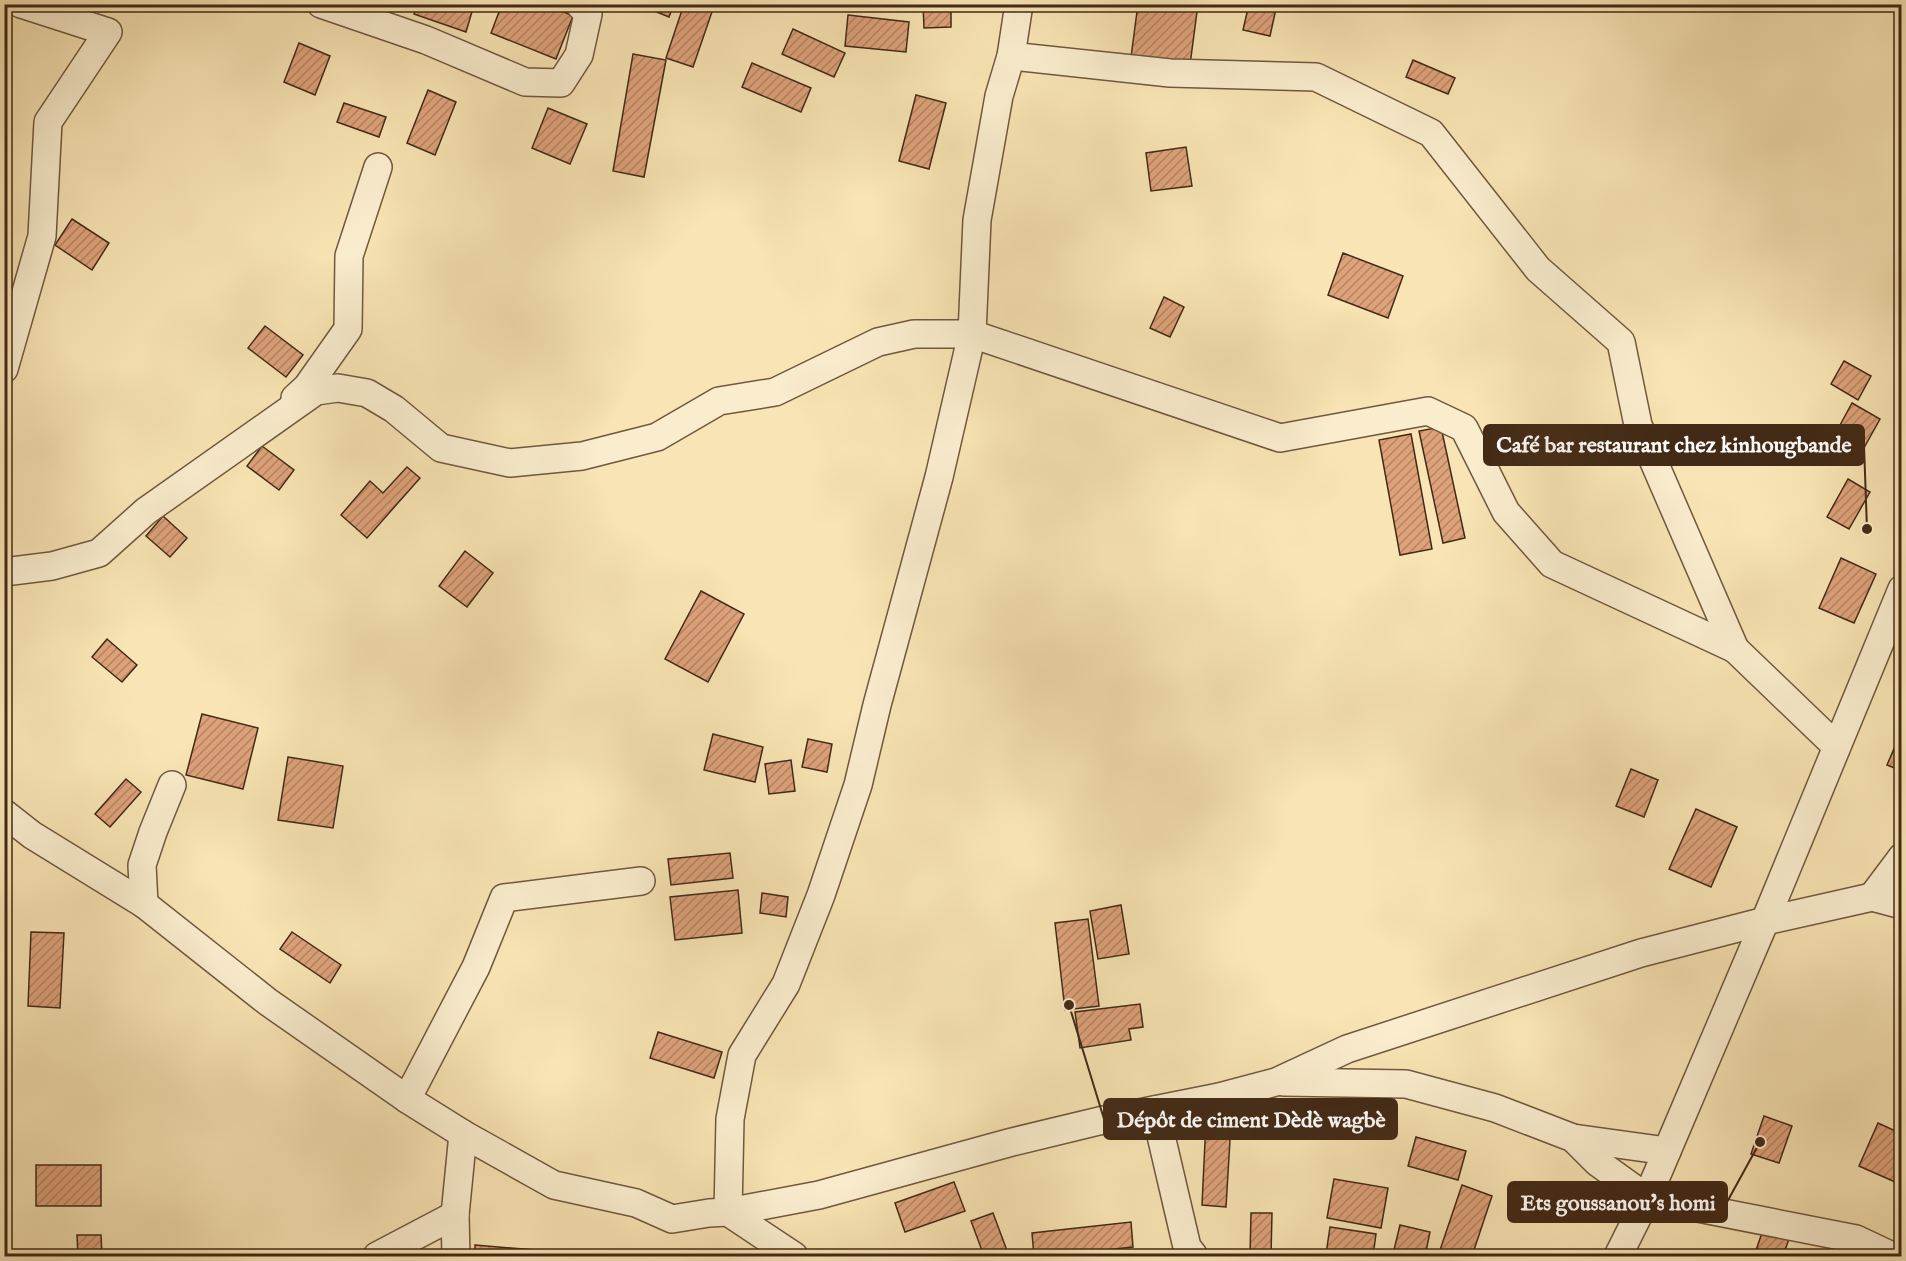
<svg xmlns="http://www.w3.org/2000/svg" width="1906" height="1261" font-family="'IM FELL English',serif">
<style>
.building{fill:url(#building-hatch);stroke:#422a16;stroke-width:1.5}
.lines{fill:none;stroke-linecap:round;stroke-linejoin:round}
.street-casing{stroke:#70583e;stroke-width:30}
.street{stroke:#faedce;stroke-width:27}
.leader{fill:none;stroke:#422a16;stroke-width:2}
.callout-dot{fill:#422a16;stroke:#faedce;stroke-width:2}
.callout{fill:#422a16;stroke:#422a16;stroke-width:2}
.callout-label{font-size:22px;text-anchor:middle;font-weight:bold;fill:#fff}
</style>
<defs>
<pattern id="building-hatch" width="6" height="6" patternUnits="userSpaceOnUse" patternTransform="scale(1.5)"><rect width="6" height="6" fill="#dea27b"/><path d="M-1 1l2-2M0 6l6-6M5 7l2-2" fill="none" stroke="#b68464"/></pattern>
</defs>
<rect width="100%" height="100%" fill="#f8e4b4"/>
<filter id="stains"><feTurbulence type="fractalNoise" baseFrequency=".00333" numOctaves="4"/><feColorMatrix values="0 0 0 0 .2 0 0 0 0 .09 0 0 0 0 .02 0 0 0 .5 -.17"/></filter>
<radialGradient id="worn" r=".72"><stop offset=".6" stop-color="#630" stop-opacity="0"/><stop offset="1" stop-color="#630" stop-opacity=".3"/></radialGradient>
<g class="building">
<path d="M417,4h55l2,1 -8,27 -52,-18z"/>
<path d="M502,4h44l27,12 -17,43 -65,-26z"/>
<path d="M637,4h37l-5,13z"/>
<path d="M684,4l30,2 -21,61 -27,-9z"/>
<path d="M923,4h28v23l-27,1z"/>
<path d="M1138,4h60l-8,61 -59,-8z"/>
<path d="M1249,4h28l-7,32 -27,-6z"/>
<path d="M848,15l61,7 -3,30 -61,-6z"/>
<path d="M793,29l52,24 -11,24 -52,-23z"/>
<path d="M299,43l31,13 -15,39 -31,-13z"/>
<path d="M633,54l33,6 -22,117 -31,-6z"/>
<path d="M1413,60l42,18 -7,16 -42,-17z"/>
<path d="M752,63l59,25 -10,24 -59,-25z"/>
<path d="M428,90l28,12 -21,53 -28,-12z"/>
<path d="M916,95l30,8 -17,66 -30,-8z"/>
<path d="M344,103l42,14 -7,20 -42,-15z"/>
<path d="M548,108l39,16 -17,40 -38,-16z"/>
<path d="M1186,147l6,39 -41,5 -5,-38z"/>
<path d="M72,219l37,24 -17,27 -37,-25z"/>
<path d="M1343,253l60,23 -15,42 -60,-23z"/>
<path d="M1164,297l20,10 -14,30 -20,-9z"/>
<path d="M265,326l38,29 -17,22 -38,-29z"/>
<path d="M1844,361l27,15 -13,24 -27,-16z"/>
<path d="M1852,403l28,16 -20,36 -28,-15z"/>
<path d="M1441,427l24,111 -22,5 -24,-112z"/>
<path d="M1411,434l21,115 -32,6 -21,-115z"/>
<path d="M262,446l32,24 -15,20 -32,-24z"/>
<path d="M407,467l13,11 -53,60 -26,-23 29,-34 13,12z"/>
<path d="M1848,479l22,13 -21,37 -22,-12z"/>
<path d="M163,516l24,22 -17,19 -24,-21z"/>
<path d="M465,551l28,22 -26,34 -28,-21z"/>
<path d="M1841,558l35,16 -22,49 -35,-15z"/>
<path d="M701,591l43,23 -36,68 -43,-23z"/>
<path d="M107,639l30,26 -15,17 -30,-25z"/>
<path d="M202,714l56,14 -15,61 -57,-14z"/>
<path d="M713,734l50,13 -8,35 -51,-12z"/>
<path d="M1899,737l3,1v33l-15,-6z"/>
<path d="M808,739l24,5 -5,28 -25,-5z"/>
<path d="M288,757l55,9 -10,62 -55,-8z"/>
<path d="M791,760l4,31 -26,3 -4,-30z"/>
<path d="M1631,769l27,11 -14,37 -28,-11z"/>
<path d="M126,779l15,13 -31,35 -15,-13z"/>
<path d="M1696,809l41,18 -26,60 -42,-18z"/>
<path d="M730,853l3,25 -62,7 -3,-26z"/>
<path d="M738,890l4,43 -67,7 -5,-43z"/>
<path d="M762,893l26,4 -2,20 -26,-4z"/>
<path d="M1121,905l8,49 -31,5 -8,-48z"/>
<path d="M1088,919l11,87 -34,4 -10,-87z"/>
<path d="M31,932l33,1 -4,75 -32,-2z"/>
<path d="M292,932l49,33 -11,18 -50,-34z"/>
<path d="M1140,1004l3,23 -14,2 2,11 -51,8 -5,-36z"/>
<path d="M658,1032l64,20 -8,26 -64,-20z"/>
<path d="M1764,1116l28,10 -13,37 -28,-9z"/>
<path d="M1206,1121l25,2 -5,84 -24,-2z"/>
<path d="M1878,1123l24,11v51l-43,-19z"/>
<path d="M1416,1137l50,14 -8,29 -50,-14z"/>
<rect x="36" y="1165" width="65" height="41"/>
<path d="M1334,1179l54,9 -7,40 -54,-10z"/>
<path d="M954,1182l11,29 -60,21 -10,-29z"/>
<path d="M1462,1185l30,11 -20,60h-34z"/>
<path d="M993,1213l16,43h-25l-13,-35z"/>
<path d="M1251,1213h21l-1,43h-21z"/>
<path d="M1131,1222l2,25 -83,9h-16l-2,-23z"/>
<path d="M1400,1225l30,7 -5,24 -31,-6z"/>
<path d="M1330,1227l46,7 -3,22h-26l-21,-2z"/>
<path d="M1764,1227l26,9 -7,20h-29z"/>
<path d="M77,1235h24l1,21h-24z"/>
<path d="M475,1245l72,6 -1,5h-71z"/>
</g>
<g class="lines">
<defs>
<g id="street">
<path d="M321,4l105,36 99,42 36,1 18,-28 9,-41 -9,-10"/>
<path d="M1011,56l159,17 146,4 115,56 107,136 83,73 17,83 97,224 101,97"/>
<path d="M4,369l38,-133 6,-114 60,-90 -87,-28"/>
<path d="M295,398l12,-11 41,-58 1,-73 29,-89"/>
<path d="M4,572l48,-6 47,-13 47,-42 170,-120 22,-3 29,5 27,16 47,39 69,15 72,-7 75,-19 62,-36 56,-9 103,-50 36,-8h58l308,104 148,-27 36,17 42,84 46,52 183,85"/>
<path d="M4,813l28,22 112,69 124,98 139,97 56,35 91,51 82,18 36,16 37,-6 19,-1 91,-17 193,-53 87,-21 120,-24 57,-15 71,-33 294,-96 124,-32 107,-24 30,8"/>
<path d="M1872,897l30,-40"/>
<path d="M144,904l-2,-39 11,-33 19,-47"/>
<path d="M1284,1082l122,2 89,24 78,30 24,24 50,36 209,41 36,17"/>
<path d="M407,1099l69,-132 28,-69 137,-17"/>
<path d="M1155,1110l32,137 7,9"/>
<path d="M1573,1138l94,13"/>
<path d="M377,1256l78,-41"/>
<path d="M456,1256l-1,-41 8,-81"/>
<path d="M794,1256l-66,-44 2,-93 12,-64 44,-71 35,-89 37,-110 19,-80 62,-228 33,-143 5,-114 22,-124 12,-40 8,-52"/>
<path d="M1618,1256l29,-58 118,-277 137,-332"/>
</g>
</defs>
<use href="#street" class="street-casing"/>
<use href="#street" class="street"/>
</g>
<path class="leader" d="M1867 529L1864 445M1069 1005L1104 1119M1760 1142L1727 1202"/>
<g class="callout-dot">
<circle cx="1867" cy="529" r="6"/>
<circle cx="1069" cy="1005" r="6"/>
<circle cx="1760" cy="1142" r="6"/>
</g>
<g class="callout">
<rect x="1484" y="425" width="380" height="40" rx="6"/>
<rect x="1104" y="1099" width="293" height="40" rx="6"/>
<rect x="1508" y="1182" width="219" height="40" rx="6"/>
</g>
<g class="callout-label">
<text x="1674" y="452">Café bar restaurant chez kinhougbande</text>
<text x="1251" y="1127">Dépôt de ciment Dèdè wagbè</text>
<text x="1618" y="1210">Ets goussanou's homi</text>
</g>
<rect width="1906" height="1261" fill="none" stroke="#f8e4b4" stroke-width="24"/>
<rect x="6" y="6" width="1894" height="1249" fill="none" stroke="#422a16" stroke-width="3"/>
<rect x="12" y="12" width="1882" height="1237" fill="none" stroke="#422a16" stroke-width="1.5"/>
<rect width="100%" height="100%" filter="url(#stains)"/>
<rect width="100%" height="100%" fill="url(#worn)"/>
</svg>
